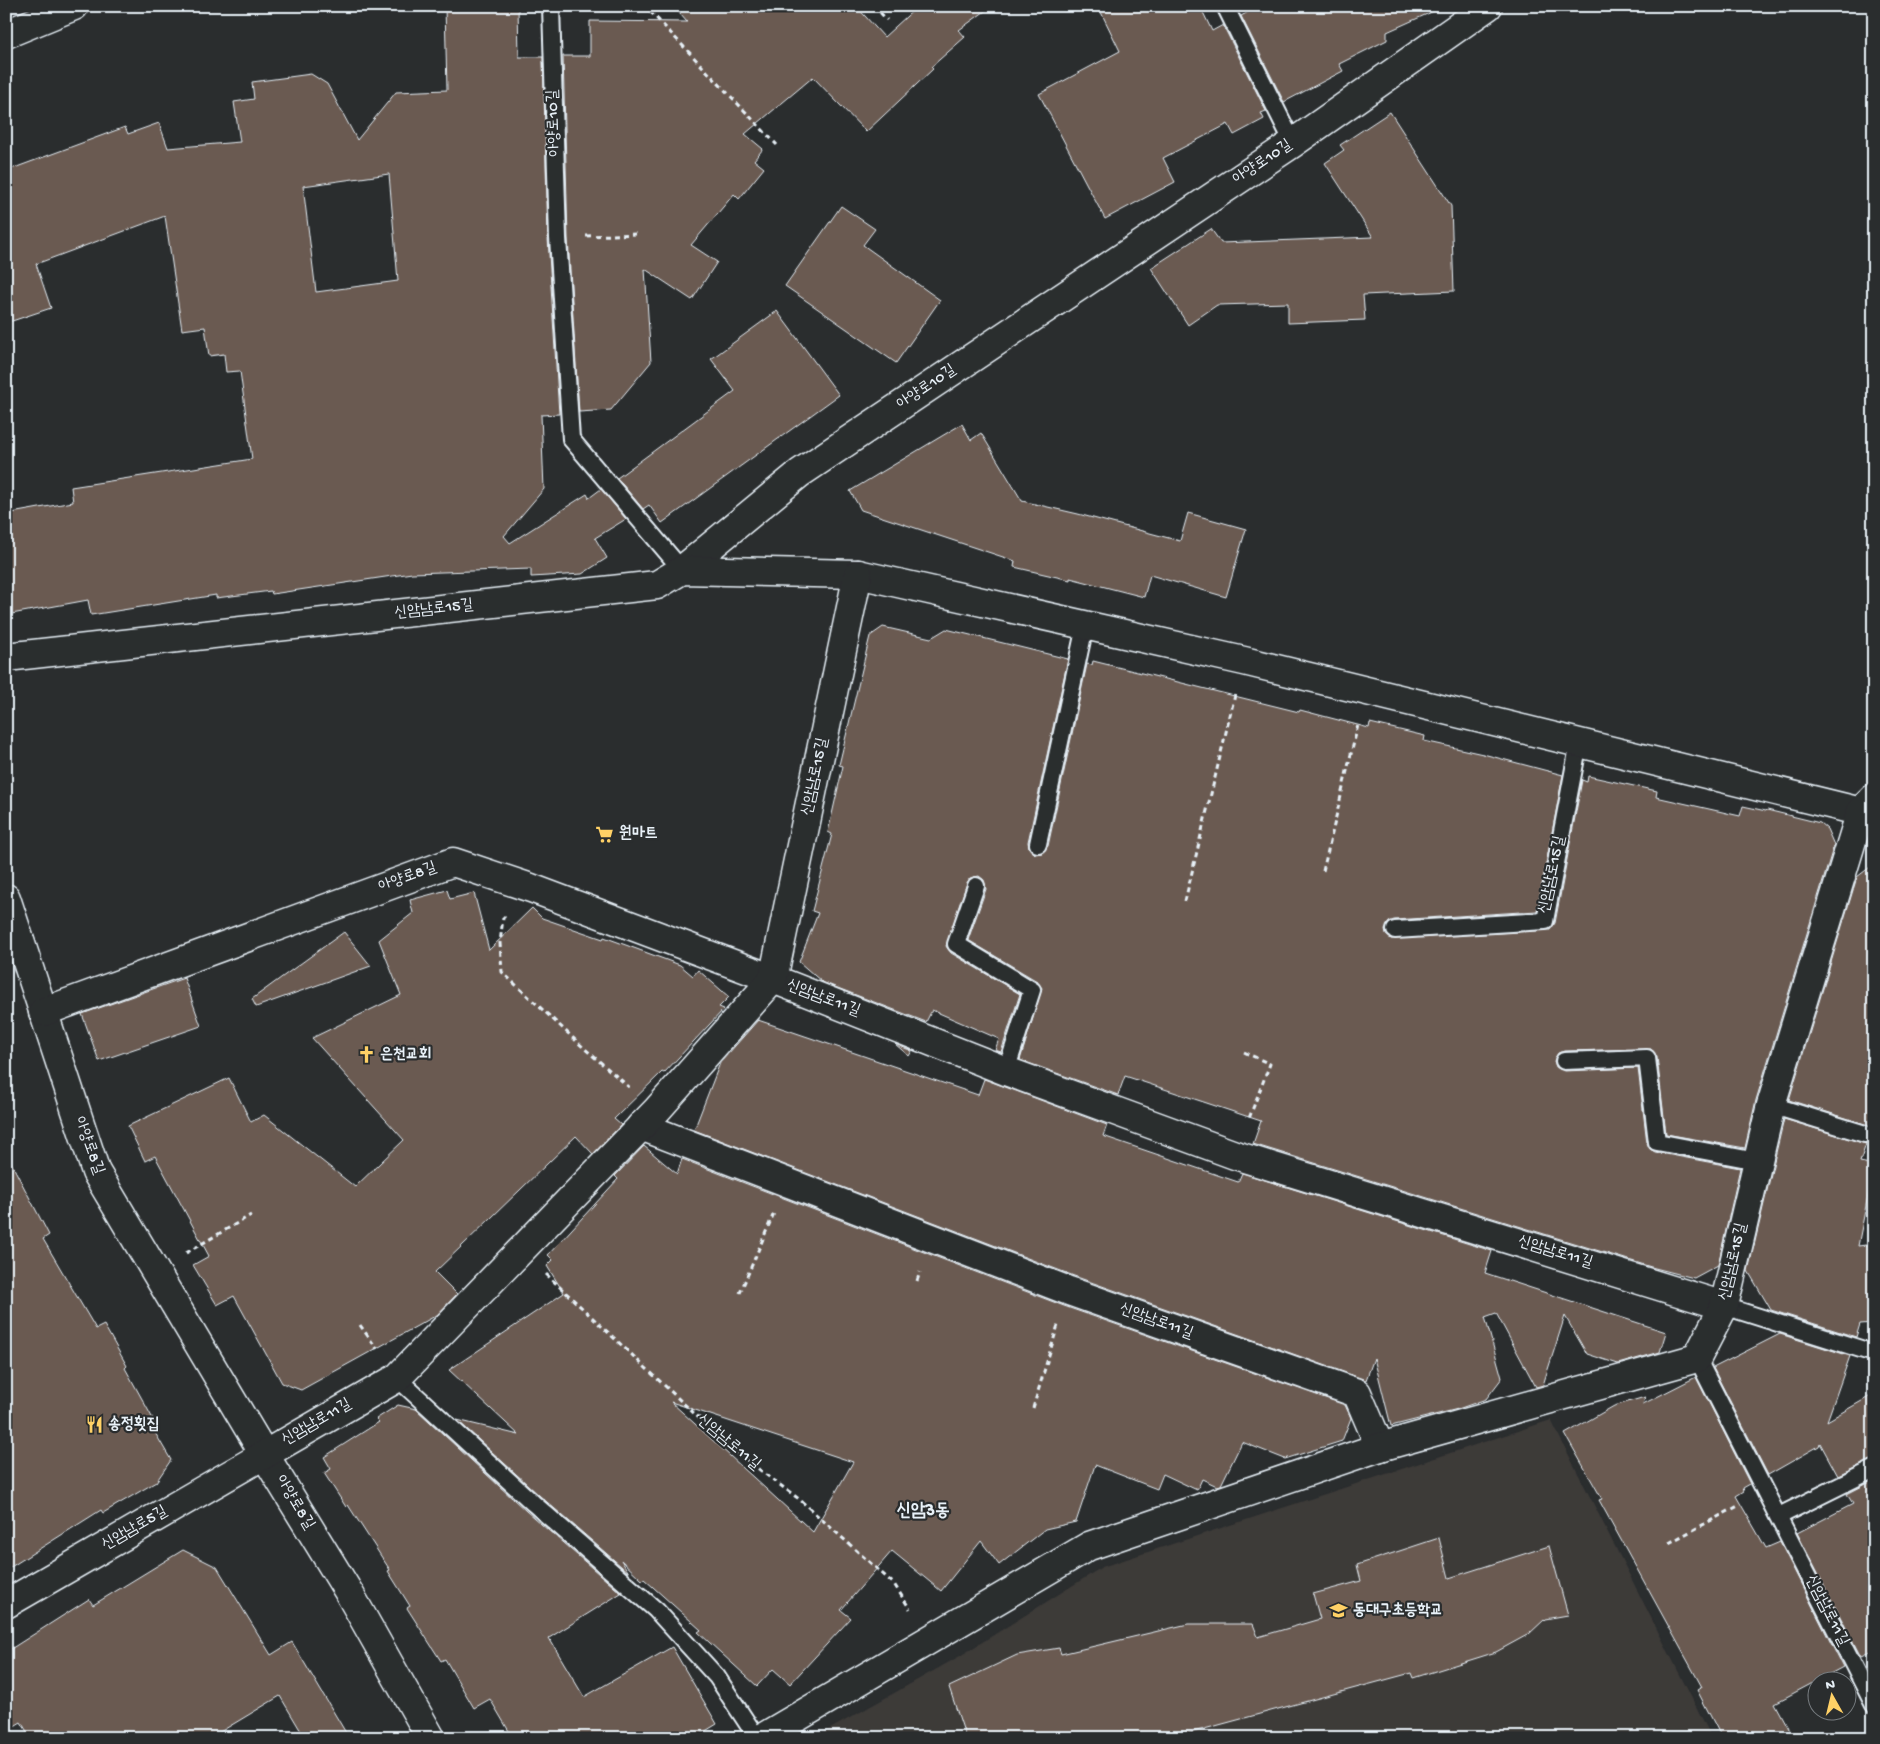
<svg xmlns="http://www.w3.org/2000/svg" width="1880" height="1744" font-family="'Gochi Hand','Poor Story',sans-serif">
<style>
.built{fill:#3d3a38}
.building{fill:#6a5a51;stroke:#e8f1f8;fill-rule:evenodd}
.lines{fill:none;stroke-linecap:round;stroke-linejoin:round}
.lane-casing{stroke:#e8f1f8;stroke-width:20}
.street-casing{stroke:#e8f1f8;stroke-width:31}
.secondary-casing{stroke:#e8f1f8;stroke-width:31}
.path{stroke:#e8f1f8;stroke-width:3;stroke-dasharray:5 4;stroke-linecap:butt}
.lane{stroke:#2a2d2e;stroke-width:16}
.street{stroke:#2a2d2e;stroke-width:28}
.secondary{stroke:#2a2d2e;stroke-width:28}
.labels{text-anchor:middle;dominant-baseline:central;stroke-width:4.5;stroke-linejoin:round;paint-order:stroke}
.street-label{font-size:16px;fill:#e8f1f8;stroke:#2a2d2e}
.poi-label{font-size:16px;font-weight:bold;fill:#e8f1f8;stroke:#2a2d2e;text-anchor:start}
.neighbourhood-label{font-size:18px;font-weight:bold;fill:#e8f1f8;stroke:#2a2d2e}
</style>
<rect width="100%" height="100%" fill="#2a2d2e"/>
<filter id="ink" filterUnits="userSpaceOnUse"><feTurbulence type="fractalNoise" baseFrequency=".02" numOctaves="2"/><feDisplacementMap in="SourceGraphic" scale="10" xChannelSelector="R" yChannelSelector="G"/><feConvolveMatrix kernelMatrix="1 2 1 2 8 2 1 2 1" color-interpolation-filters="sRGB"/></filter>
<g filter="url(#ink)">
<path class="built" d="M1551,1420l161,318h-898l146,-82 142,-89z"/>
<g class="building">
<path d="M445,6h73l1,51h24l5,181 11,176 -18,1 3,74 -40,47 6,7 77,-49 2,4 12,-9 25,30 -31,19 12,20 -25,16 -51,3v-8l-119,4 -140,21 -1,-3 -55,7v-3l-125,20 -3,-15 -82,15v-101l67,-12 -2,-15 181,-28 -12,-88 -14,1 -2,-18 -15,2 -4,-29 -23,3 -17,-114 -129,48 15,44 -45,15v-152l119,-44 3,7 31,-11 9,25 72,-6 -6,-40 20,-3 -2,-17 59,-8 16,10 30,56 39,-48 51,-2zM389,174l9,107 -82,11 -13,-106z"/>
<path d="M673,6h183l28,31 34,-31h74l-33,24 6,7 -34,30 2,2 -67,63 -53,-55 -68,57 18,15 -9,11 10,8 -25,31 -5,-5 -43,51 26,17 -25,38 -47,-31 6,93 -40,48 -32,2 -11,-174 -5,-182h27v-35l97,1z"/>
<path d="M1098,6h102l12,25 11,-6 43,86 -5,2 3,6 -30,16 -6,-11 -65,34 12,24 -70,37 -66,-125 81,-43z"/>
<path d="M1259,6h186l-58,26v8l-48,24 4,7 -59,31 -43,-86z"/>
<path d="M1390,112l61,94 3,85 -91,4 2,25 -77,3v-20l-71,2 -29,20 -37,-57 60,-39 10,14 152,-6 -48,-74 19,-13 -4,-5z"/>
<path d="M841,206l34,23 -12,16 77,55 -44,63 -111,-77z"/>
<path d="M777,311l62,84 -177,128 -13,-18 -6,4 -26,-31 118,-87 -24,-32z"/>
<path d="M962,424l9,16 10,-7 41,68 56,13 102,27 8,-28 58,16 -20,68 -76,-22 -6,22 -74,-19v2l-56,-13 1,-6 -154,-51 -11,-19z"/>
<path d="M883,627l48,11 15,-9 122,30 -40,183 1,6 6,6 7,-1 6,-7 39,-182 5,1 1,-4 206,51 1,-2 69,18 1,-5 55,13 -1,5 59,13 80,21 -26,136 -143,9 -5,2 -4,8 1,5 5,4 159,-9 5,-7 27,-143 5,2 1,-6 69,15 -1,6 84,19 3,-10 23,5 1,-1 53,13 7,6 7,16 -78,255 -11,48 -79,-14 -9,-77 -6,-8 -87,2 -6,2 -4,8 2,6 8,4 74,-3 9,75 3,6 5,3 85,16 -22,97 -24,13 -43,-11 -398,-123 8,-23 -136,-45 -7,19 -98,-35 22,-72 -5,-7 -69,-41 18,-51 -2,-9 -5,-4 -9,2 -3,5 -21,63 5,7 69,41 -19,58 -6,-2 4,-11 -67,-29 -6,12 -104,-40 -23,-20 19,-49 -6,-2 20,-77 -4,-2 15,-66 -4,-1 31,-129z"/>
<path d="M1874,864v252l-3,10 -82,-26 68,-223z"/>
<path d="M447,890l3,9 24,-6 15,57 43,-42 10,10 61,21 1,-2 76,28 13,11 5,-6 31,27 -10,10 5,2 -60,64 -2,-1 -48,47 7,6 -28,29 -17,-18 -141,136 22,22 -20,21 -136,75 -19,-7 -48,-87 -17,9 -24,-40 16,-9 -54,-100 -10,5 -17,-35 101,-48 22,44 13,-7 91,72 49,-47 -92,-102 89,-43 -22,-55 34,-27 -3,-13z"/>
<path d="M344,932l27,34 -115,41 -4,-8z"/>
<path d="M184,978l17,48 -102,35 -17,-47z"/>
<path d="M758,1020l220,75 6,-16 123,46 -4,11 135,46 4,-9 250,78 -7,22 181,59 -6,20 -42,12 -31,-10 -22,-38 -22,69 -7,2 -40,-74 -11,4 17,61 -16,21 -28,10 -67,17 -17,-68 -8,22 -292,-104 -380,-146 26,-67z"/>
<path d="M895,1044l17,7 -3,5z"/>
<path d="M1784,1119l82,25 -6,18 14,3 -16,81 16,-2v79l-14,1 -4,13 -85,-27 -23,-39z"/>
<path d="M644,1146l33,28 5,-15 382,147 281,99 6,13 -9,23 -57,18 -43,-17 -21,43 -4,1 -15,-7 -5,11 -34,-16 -6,15 -62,-24 -19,57 -31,7 -46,36 -18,-24 -40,50 -49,-40 -51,59 10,8 -61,66 -17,-15 -16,17 -59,-54 3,-2 -57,-51 -2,1 -21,-20 8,13 -89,-77 -83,-76 62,15 -70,-65 115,-77 -17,-27 6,-6 -5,-5 70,-76 -3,-3zM671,1402l182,60 -40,70z"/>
<path d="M6,1153l43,82 -6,4 53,90 8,-4 23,41 -2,2 33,60 -4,3 17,29 -15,22 -53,31 -2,-3 -95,60z"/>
<path d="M1780,1334l70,22 -23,65 47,-27v65l-36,17 -18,-33 -1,3 -51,29 -55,-107z"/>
<path d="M1696,1377l54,107 -7,4 1,3 -8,5 30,52 14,-6 63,125 -68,36 19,35h-72l-25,-48 5,-3 -103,-187 3,-1 -37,-65 49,-28 31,-9 -2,7z"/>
<path d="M398,1405l18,4 110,102 95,82 -72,45 35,59 88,-50 45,77 -23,14h-181l-23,-39 -16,9 -29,-49 -4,2 -34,-53 3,-2 -22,-35 2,-1 -42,-65 -2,2 -22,-34 7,-4 -7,-12 55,-35 -3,-3z"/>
<path d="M1874,1480v171l-13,6 -64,-124 56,-29 -6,-10z"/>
<path d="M1439,1538l10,40 100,-32 19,69 -23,4 -16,15 -33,18 -83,26 -2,-5 -240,65h-205l-17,-51 68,-32 42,-7 2,6 127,-30h65l5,13 62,-18 -7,-25 48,-13 -4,-16z"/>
<path d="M183,1550l34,17 54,88 21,-13 57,96h-44l-25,-42 -70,42h-179l-10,-16 -15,9v-79l83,-53 4,6z"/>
</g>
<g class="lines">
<defs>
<g id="lane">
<path d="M551,6l7,232 13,201 111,131"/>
<path d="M1225,6l68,137"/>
<path d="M1038,844l47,-218"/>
<path d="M976,886l-20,58 76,46 -26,81"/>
<path d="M1395,930l150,-9 34,-179"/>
<path d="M1564,1061l83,-3 10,84 100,19"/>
<path d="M1771,1105l94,29"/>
<path d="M1724,1306l143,45 7,-1"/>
<path d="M1697,1358l177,347"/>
<path d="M397,1378l136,125 123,107 61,67 40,61"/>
<path d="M1779,1516l95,-47"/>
</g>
<g id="street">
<path d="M682,570l118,-97 493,-330 195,-137"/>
<path d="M6,657l651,-72 25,-15 176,4 386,87 630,154"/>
<path d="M6,898l90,274 168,282 84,137 83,147"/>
<path d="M43,1012l410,-150 78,26 242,91 233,92 229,84 489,151"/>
<path d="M641,1126l428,165 288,102 23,54"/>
<path d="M6,1604l391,-226 260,-268 116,-131 85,-405"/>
<path d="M762,1738l327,-192 291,-99 317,-89 27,-52 47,-201 90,-294 13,-13"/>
</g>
<path id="secondary" d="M6,34l68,-28"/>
</defs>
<use href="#lane" class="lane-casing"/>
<use href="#street" class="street-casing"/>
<use href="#secondary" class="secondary-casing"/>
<g class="path">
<path d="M874,6l13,14"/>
<path d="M580,8l66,-1 131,138"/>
<path d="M586,236l53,-2"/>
<path d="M1323,871l35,-146"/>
<path d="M1185,901l50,-206"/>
<path d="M505,916l-2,2 -3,25 2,29 83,77 44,38"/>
<path d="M1244,1052l26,12 -22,57"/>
<path d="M186,1253l65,-38"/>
<path d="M546,1274l187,176 66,49 95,85 16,25"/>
<path d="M917,1281l3,-9"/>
<path d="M740,1293l34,-80"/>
<path d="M360,1325l17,24"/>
<path d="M1033,1408l25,-83"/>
<path d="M1669,1543l69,-37"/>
</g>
<use href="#lane" class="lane"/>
<use href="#street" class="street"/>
<use href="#secondary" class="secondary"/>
</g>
</g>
<defs>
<symbol id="supermarket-bare" viewBox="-9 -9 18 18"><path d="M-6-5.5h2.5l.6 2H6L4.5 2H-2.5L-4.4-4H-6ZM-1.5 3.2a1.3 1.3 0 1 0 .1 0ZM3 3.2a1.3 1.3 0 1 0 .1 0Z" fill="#ffd166" stroke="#2a2d2e" stroke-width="2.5" paint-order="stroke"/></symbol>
<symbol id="church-bare" viewBox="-9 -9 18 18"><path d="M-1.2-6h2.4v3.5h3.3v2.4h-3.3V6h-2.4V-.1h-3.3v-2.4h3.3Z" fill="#ffd166" stroke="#2a2d2e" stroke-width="2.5" paint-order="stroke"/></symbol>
<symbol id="restaurant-bare" viewBox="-9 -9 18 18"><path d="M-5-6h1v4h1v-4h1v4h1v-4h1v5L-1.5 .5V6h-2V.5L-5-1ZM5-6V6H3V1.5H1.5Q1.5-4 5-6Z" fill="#ffd166" stroke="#2a2d2e" stroke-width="2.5" paint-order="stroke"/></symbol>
<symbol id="school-bare" viewBox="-9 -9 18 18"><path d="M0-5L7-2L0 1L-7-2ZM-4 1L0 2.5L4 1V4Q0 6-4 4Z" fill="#ffd166" stroke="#2a2d2e" stroke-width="2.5" paint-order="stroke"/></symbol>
</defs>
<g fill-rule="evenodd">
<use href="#supermarket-bare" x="592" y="822" width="25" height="25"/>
<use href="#church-bare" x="354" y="1042" width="25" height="25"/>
<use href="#restaurant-bare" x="82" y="1412" width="25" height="25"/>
<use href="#school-bare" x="1326" y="1598" width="25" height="25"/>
</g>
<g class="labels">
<g class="street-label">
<text transform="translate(555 123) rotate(-92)">아양로10길</text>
<text transform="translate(1263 163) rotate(-34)">아양로10길</text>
<text transform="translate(927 388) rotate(-34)">아양로10길</text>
<text transform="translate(434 610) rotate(-6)">신암남로15길</text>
<text transform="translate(816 777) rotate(-78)">신암남로15길</text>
<text transform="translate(1553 875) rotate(-78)">신암남로15길</text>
<text transform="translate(408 878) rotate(-20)">아양로8길</text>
<text transform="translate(823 999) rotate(21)">신암남로11길</text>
<text transform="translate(88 1146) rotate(70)">아양로8길</text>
<text transform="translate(1555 1253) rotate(17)">신암남로11길</text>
<text transform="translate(1734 1262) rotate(-77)">신암남로15길</text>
<text transform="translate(1156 1322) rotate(20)">신암남로11길</text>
<text transform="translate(317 1423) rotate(-30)">신암남로11길</text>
<text transform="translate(728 1443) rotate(40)">신암남로11길</text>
<text transform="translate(294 1503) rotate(59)">아양로8길</text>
<text transform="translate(135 1529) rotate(-30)">신암남로5길</text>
<text transform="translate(1826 1611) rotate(63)">신암남로11길</text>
</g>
<g class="poi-label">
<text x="619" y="834">원마트</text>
<text x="380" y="1055">은천교회</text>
<text x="108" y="1425">송정횟집</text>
<text x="1353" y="1611">동대구초등학교</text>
</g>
<g class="neighbourhood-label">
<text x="923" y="1511">신암3동</text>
</g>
</g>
<rect width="1880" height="1744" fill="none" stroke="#2a2d2e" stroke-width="25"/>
<rect x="12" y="12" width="1855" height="1719" fill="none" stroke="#e8f1f8" stroke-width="2" filter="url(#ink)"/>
<g transform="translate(1832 1696) rotate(352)"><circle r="24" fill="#2a2d2e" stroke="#767b7f"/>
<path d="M0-4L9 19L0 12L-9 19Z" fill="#ffd166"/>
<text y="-8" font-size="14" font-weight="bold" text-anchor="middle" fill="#e8f1f8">N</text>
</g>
</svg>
